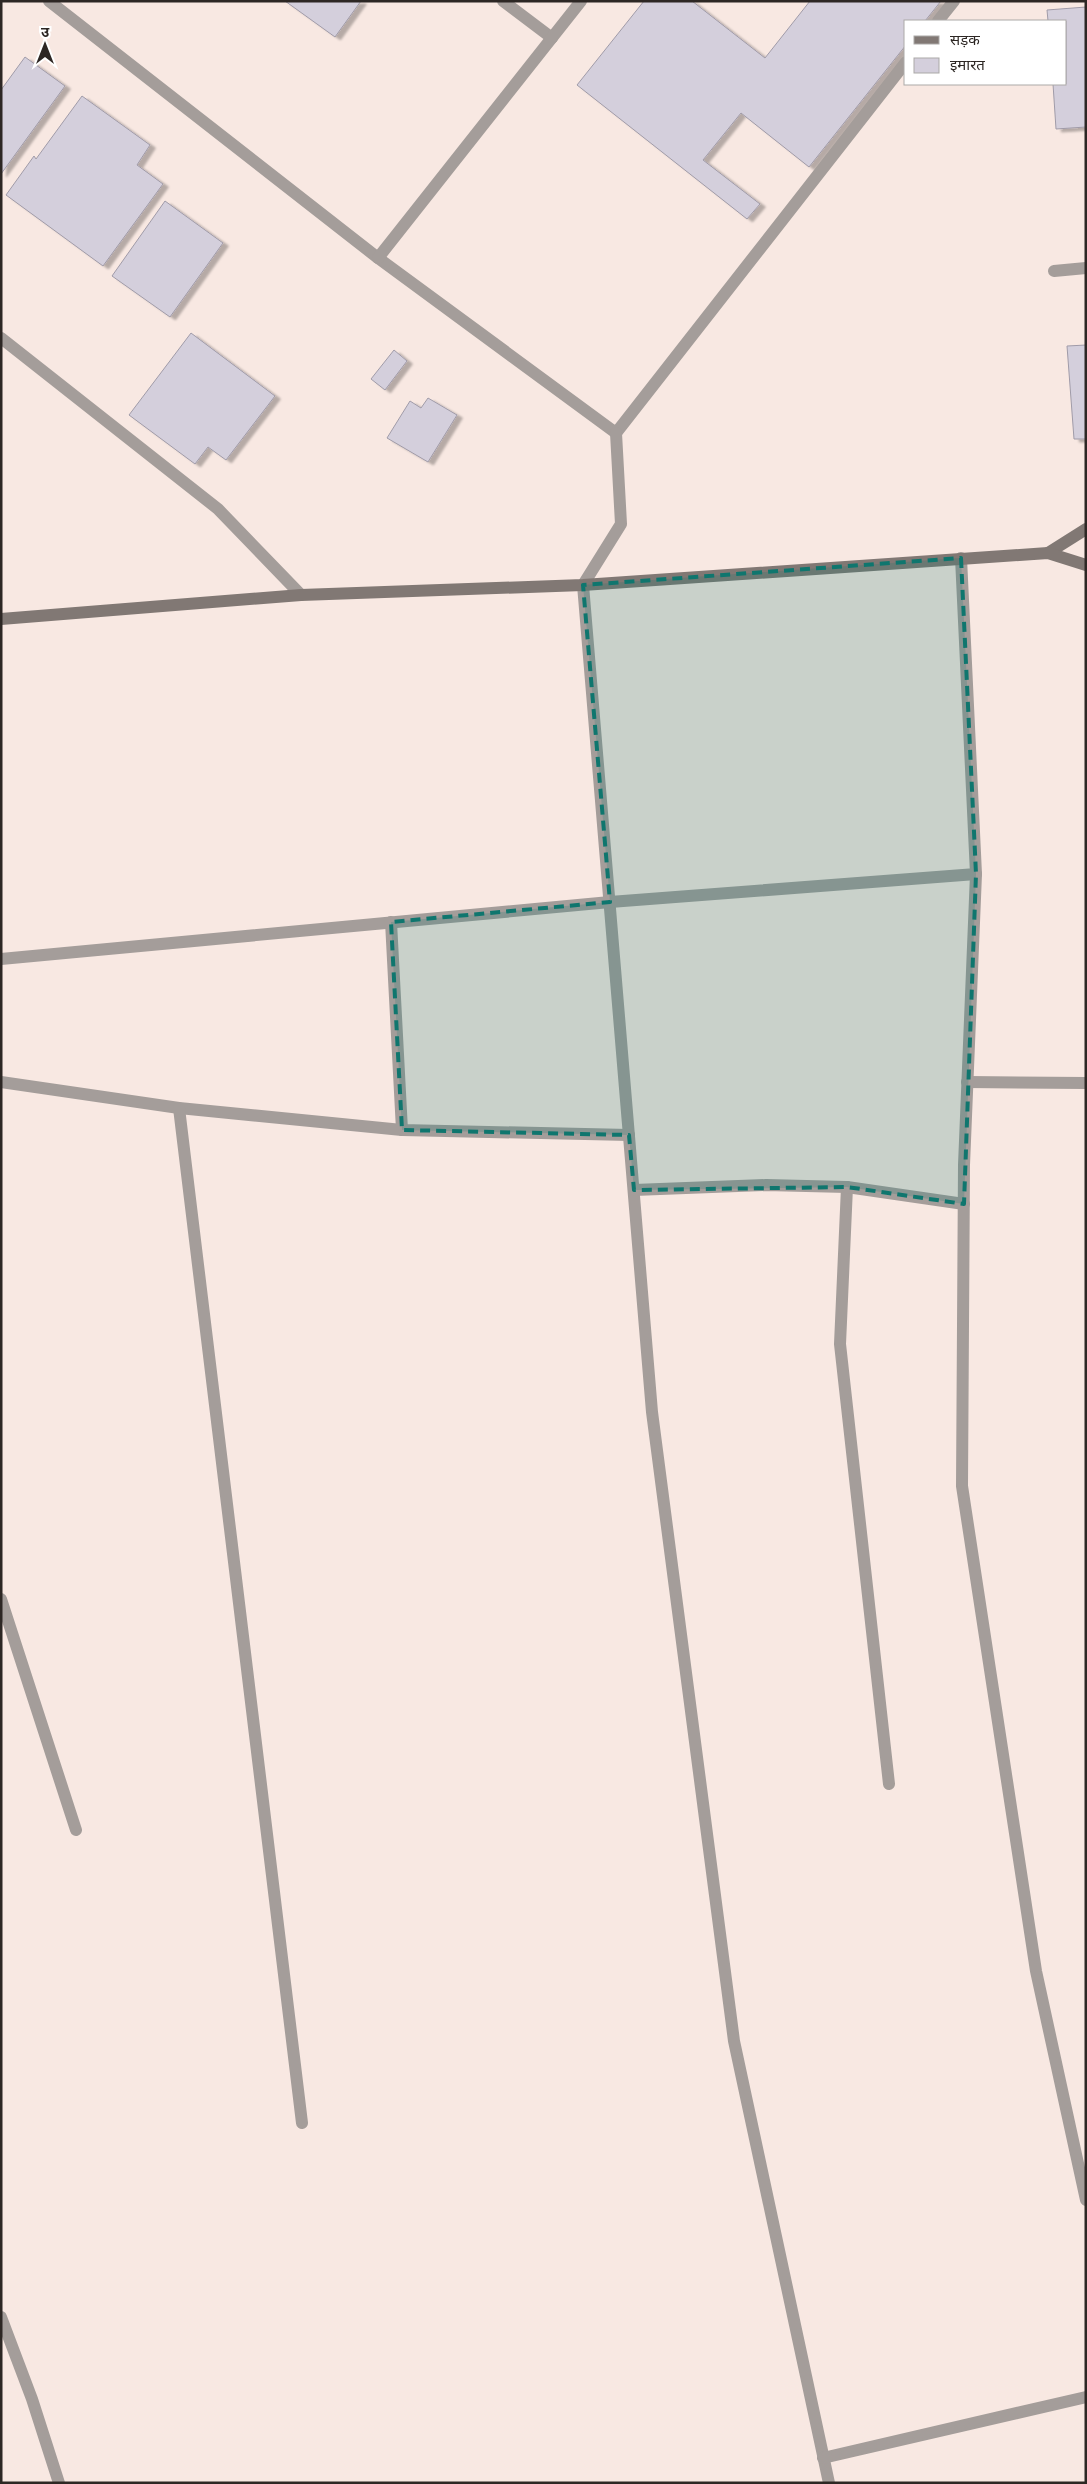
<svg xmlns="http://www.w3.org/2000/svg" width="1087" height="2484" font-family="'DejaVu Sans','Noto Sans Devanagari',sans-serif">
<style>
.building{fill:#d4cfdc;stroke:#a09ba8;filter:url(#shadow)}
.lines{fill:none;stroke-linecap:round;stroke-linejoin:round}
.minor{stroke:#a49d9a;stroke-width:12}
.secondary{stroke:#817874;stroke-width:12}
.marked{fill:#0f766e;fill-opacity:0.2;stroke:#0f766e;stroke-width:4;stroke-dasharray:10 6;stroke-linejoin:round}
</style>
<defs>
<filter id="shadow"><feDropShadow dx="5.5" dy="3" stdDeviation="1" flood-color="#0004"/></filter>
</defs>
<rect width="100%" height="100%" fill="#f8e8e2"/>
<g class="building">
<path d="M285,1h76l-26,36z"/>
<path d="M644,1h48l73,57 45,-57h131l-16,20h-19v24l-97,122 -68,-54 -38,47 57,44 -13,15 -170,-134z"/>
<path d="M1086,7v120l-30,2 -3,-45h13v-63h-18l-1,-11z"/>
<path d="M25,57l40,29 -64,88v-84z"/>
<path d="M82,96l68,49 -13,20 26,19 -60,82 -97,-71 28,-39 2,3z"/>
<path d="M165,201l58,42 -53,74 -58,-41z"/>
<path d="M191,333l84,63 -49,64 -18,-13 -13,17 -66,-49z"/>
<path d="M1086,345v94h-12l-7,-93z"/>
<path d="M394,350l13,11 -22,29 -14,-11z"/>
<path d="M428,398l29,17 -29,47 -41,-24 23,-37 11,7z"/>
</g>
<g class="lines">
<g class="minor">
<path d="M49,1l329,257 238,175 290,-371"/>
<path d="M503,1l49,37"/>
<path d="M938,21l16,-20"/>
<path d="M378,258l203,-257"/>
<path d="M1054,271l32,-3"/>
<path d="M1,338l217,171 83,86"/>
<path d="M616,433l5,91 -38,61 69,827 82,629 95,442"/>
<path d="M976,874l-12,291 -2,321 74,485 50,229"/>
<path d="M391,922l11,208"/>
<path d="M1,959l609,-57 366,-28 -15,-316"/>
<path d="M1,1082l178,26 223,22 227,5"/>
<path d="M967,1082l119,1"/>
<path d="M179,1108l123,1015"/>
<path d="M847,1187l-7,157 49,440"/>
<path d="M634,1190l132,-5 81,2 117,17"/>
<path d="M1,1599l75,231"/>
<path d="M1,2317l31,82 27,84"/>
<path d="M823,2458l263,-61"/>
</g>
<g class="secondary">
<path d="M1048,553l38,-24"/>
<path d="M1,619l300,-24 282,-10 465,-32 38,12"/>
</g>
</g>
<path class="marked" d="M961,558l15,316 -12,330 -117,-17 -213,3 -5,-55 -227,-5 -11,-208 219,-20 -27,-317z"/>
<rect width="1087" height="2484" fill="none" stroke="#2d2724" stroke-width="5"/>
<rect x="904" y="20" width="162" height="65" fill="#ffffff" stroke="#aba9a7"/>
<rect x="914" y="36" width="25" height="8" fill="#817874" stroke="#aba9a7"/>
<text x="950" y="45" font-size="15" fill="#2d2724">सड़क</text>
<rect x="914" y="58" width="25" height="15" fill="#d4cfdc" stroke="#aba9a7"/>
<text x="950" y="70" font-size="15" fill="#2d2724">इमारत</text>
<g transform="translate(45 45)" stroke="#ffffff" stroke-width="4" paint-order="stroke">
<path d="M0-4L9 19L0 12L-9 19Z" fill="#2d2724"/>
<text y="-8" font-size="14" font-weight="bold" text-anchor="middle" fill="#2d2724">उ</text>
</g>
</svg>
